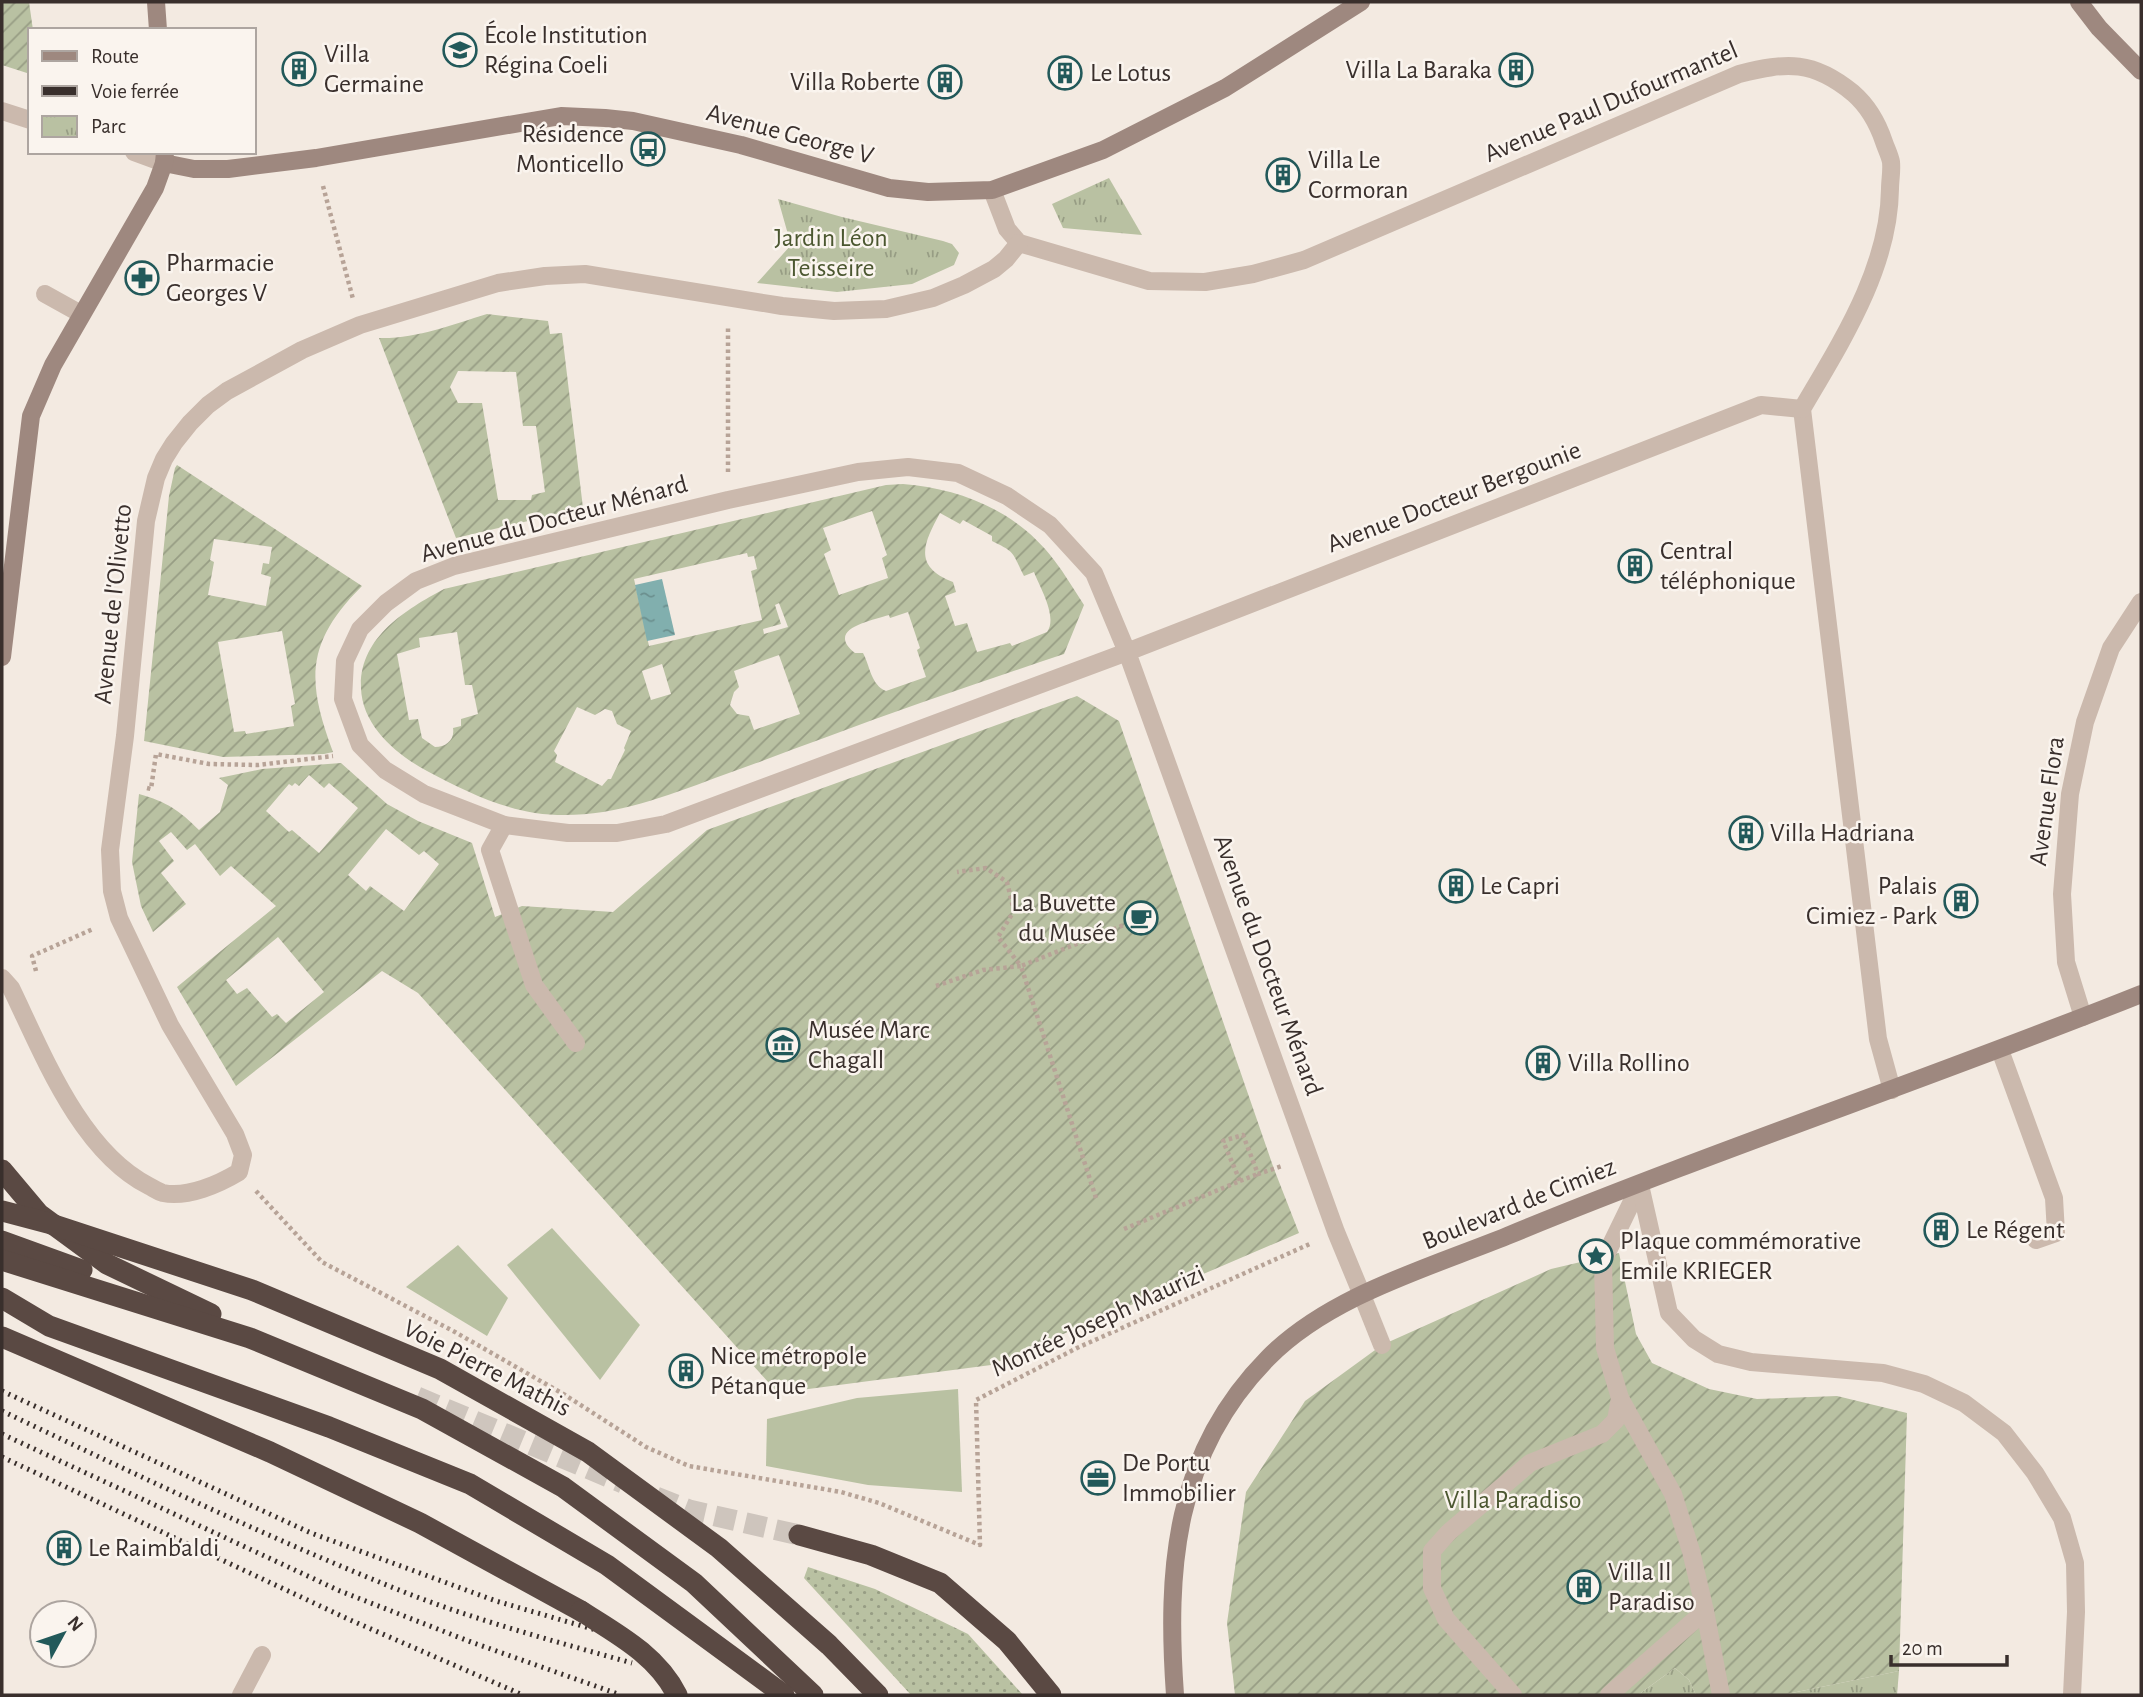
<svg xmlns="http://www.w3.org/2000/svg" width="2143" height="1697" font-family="'Alegreya Sans',sans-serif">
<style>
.grass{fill:url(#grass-dots)}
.park{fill:url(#park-tufts)}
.garden{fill:url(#garden-furrows);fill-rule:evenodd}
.pitch{fill:#b9c1a2}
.water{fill:url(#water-ripples)}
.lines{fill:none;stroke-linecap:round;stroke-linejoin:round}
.highway-tunnel{stroke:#cec5bd;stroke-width:21;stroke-dasharray:21 10;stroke-linecap:butt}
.path{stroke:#b7a397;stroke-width:4.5;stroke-dasharray:3.5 3.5;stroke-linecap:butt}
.lane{stroke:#cbb9ad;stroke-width:18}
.street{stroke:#cbb9ad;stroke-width:18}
.secondary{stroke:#9e887f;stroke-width:18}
.highway{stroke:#5a4943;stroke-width:21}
.rail{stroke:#392f2c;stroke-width:5;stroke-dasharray:2 5;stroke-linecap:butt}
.highway-bridge{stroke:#5a4943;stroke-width:21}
.labels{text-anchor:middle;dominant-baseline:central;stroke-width:5;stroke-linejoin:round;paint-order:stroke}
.poi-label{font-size:26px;fill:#392f2c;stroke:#faf4ee;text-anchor:start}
.street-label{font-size:26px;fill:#392f2c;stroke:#faf4ee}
.park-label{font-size:26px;fill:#4b5730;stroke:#faf4ee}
</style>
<defs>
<pattern id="grass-dots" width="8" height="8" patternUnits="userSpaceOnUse" patternTransform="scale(1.75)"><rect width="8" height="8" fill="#b9c1a2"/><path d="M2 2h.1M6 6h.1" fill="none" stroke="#979d84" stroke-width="1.8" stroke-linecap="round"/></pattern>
<pattern id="park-tufts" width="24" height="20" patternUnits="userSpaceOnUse" patternTransform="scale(1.75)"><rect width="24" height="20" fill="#b9c1a2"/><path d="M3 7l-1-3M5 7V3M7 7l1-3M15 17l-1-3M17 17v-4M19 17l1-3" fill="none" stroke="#979d84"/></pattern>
<pattern id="garden-furrows" width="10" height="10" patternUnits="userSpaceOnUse" patternTransform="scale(1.75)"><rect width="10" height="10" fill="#b9c1a2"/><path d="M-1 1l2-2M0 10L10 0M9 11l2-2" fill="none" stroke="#979d84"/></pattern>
<pattern id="water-ripples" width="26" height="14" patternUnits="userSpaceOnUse" patternTransform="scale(1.75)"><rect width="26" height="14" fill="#81afae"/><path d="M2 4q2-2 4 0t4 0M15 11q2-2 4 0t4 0" fill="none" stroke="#6b8f8e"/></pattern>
</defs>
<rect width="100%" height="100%" fill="#f3eae1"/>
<path class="grass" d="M808,1567l67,22 93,45 55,61h-112l-107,-117z"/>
<g class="park">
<path d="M1109,178l33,57 -79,-7 -11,-24z"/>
<path d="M778,199l64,18 101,24 9,3 7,9 -5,12 -42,19 -75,8 -80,-9 34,-38z"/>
<path d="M1675,1668l14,12 7,15h-58z"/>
<path d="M1899,1671l-2,24h-115z"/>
</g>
<g class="garden">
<path d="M2,2h27l4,28h-3v44l-28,-9z"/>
<path d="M487,314l61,7 2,13 12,-1 21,175 -127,30 -77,-200c37,1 72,-13 108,-24zM458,371l58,1 7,54h13l9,66 -13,3 -1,5h-33l-16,-97h-24l-8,-16z"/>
<path d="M177,465l185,121c-56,56 -56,94 -29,166l-9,2 -101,3 -79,-16 25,-245 6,-28zM214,539l58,8 -3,17 -6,-1 -2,11 10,3 -5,29 -58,-11 6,-33 -4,-2zM282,631l13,73 -4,2 3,20 -48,8 -1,-3 -11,1 -16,-90z"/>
<path d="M903,484c59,5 114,27 151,76 11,14 20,30 30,45l-20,49c-80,27 -160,54 -240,84 -36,13 -72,27 -109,40 -58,22 -117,44 -180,35 -38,-6 -74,-24 -108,-42 -30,-16 -65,-45 -66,-83 -2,-50 44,-78 83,-99l442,-104zM872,511l15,44 -5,3 6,20 -49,17 -15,-41 7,-4 -8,-22zM940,513l20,11 3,-4 29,16v5c25,12 20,12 32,35l10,-4c6,16 24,45 13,60l-35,14 -2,-3 -33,9 -10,-29 -12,3 -10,-30 11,-4 -3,-10c-41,-16 -29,-39 -13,-69zM747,553l1,4 6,-1 3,13 -6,2 11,49 -113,26 -15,-67zM779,603l9,24 -24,7 -1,-5 18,-5 -6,-19zM908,612l12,36 -3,2 9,27 -40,14c-15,-6 -16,-25 -23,-38h-8c-30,-24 15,-32 34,-38l1,3zM457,632l8,53h7l6,29 -17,5v7l-8,2c2,12 -7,19 -18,19l-13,-9 -4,-19 -9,1 -12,-66 23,-7 -1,-9zM779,655l21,59 -46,16 -5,-14 -12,-2 -7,-9 4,-13 5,-5 -5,-16zM662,664l9,30 -20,6 -9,-29zM577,707l18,8 10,-6 7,2 5,13 14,7 -7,17 1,2 -14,29h-3l-6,7 -47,-24 2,-7 -3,-4z"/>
<path d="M1077,696l42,25 155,448 25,64 -308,132 -213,28 -360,-400 -36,-22 -146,115 -59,-99 99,-81 -45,-40 -11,10 -25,-32 -8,6 -16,-18 -12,9 15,20 -13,12 25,31 -33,28 -12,-26 -9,-44 7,-68c28,8 40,16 60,36l21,-18 8,-27 -9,-7 43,-9 79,-6 46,41 31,17 54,22 23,74 27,-11 91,6 94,-82zM309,775l15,13 5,-5 29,25 -39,45 -27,-23 -3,2 -23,-21 23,-27 3,2 3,-3 4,3zM386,829l33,26 5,-4 15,13 -35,47 -34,-25 -4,5 -18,-16zM278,937l46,55 -38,31 -9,-9 -5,3 -25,-29 -10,6 -11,-14z"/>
<path d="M1619,1253l17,81 16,29 57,26 48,10 80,-3 70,17 -8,258 -117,24h-86l-7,-15 -14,-12 -37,27h-403l-8,-72 19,-131 59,-91 77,-56 169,-76z"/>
</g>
<g class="pitch">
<path d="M552,1228l88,97 -40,55 -93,-115z"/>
<path d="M458,1245l50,53 -21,38 -81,-49z"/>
<path d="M958,1389l4,103 -94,-7 -102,-19 1,-47 90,-21z"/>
</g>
<path class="water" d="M662,579l13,56 -28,6 -12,-56z"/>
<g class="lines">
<g class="highway-tunnel">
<path d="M417,1397l206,86"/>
<path d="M656,1497l33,13 110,25"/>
</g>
<g class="path">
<path d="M323,186l30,113"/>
<path d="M728,472v-146"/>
<path d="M147,788l4,1 5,-35 53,10 49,1 75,-9"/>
<path d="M36,971l-4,-15 61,-27"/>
<path d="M936,986l47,-16 38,-4 -23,-29 16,-26 -7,-29 -21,-14 -29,4"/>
<path d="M1240,1181l18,-7"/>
<path d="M256,1191l66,71 133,70 110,63 81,52 43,19 152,26 38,11 101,42 -4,-145 101,-52 235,-105"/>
<path d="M1096,1198l-75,-232 113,-45"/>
<path d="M1124,1229l116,-48 -17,-40 20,-6 15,39 24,-8"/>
</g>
<g class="lane">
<path d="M45,294l36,20"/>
<path d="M504,825l-14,25 44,135 42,58"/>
<path d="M2000,1050l54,148 2,35 -20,7"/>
<path d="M1362,1295l20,50"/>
<path d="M1705,1611l16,84"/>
<path d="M1513,1695l-67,-76 -14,-31v-37l17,-19 81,-69 72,-29 14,-14 4,-22"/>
<path d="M1609,1695l96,-84 -14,-60 -18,-57 -53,-96 -15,-50 -2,-87 37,-76"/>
</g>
<g class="street">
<path d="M2,111l28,9"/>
<path d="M134,152l30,11"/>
<path d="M992,190l15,39 12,14 130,38 56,1 48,-8 51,-14 435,-186c48,-12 74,-14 114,19 15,13 25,31 31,49 2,6 6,14 7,20 1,9 -1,18 -1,27 -1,80 -49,153 -88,220l76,630 14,51"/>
<path d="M2,978l9,10c32,66 69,163 138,198 4,2 10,6 14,7 25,5 56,-9 76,-21l4,-17 -8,-21 -65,-109 -51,-107 -7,-27 -2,-41 15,-114 21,-215 10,-43 8,-19 10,-16 16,-20 18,-18 19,-14 75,-41 58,-25 138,-42 47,-7 40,-2 197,32 52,5 52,-2 47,-11 31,-13 30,-16 12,-10 13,-16"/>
<path d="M2083,1017l-17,-55 -4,-68 8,-100 15,-72 26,-74 30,-46"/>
<path d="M1640,1185l29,128 25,26 24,15 33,8 132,11 41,11 40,19 40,30 31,40 27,45 13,45 1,49 -4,83"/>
<path d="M1362,1295l-26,-63 -209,-580 -461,172 -49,9h-49l-64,-8 -80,-31 -39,-24 -25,-25 -17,-46 2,-38 15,-32 26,-26 30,-22 38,-15 274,-66 130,-28 50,-5 50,6 49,23 43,29 44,48 33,79 634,-247 41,4"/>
<path d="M241,1695l21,-40"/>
</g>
<g class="secondary">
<path d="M156,2l2,28"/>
<path d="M2079,2l20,26 42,43"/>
<path d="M164,163l30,6h34l88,-11 245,-42 44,2 28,3 108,24 148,43 39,4 64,-2 111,-40 122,-62 136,-86"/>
<path d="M2,657l29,-241 22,-51 102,-177 9,-25 1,-11"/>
<path d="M1175,1695c-9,-126 -1,-242 93,-337 61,-62 160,-90 239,-122 209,-86 424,-158 634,-242"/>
</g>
<g class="highway">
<path d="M2,1170l37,44 68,50 104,50"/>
<path d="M2,1241l80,29"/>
<path d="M2,1260l248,78 172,71 141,78 131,96 119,112"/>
<path d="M2,1337l268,115 150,71 161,88"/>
<path d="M799,1535l72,20 69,28 67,58 44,54"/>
</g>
<g class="rail">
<path d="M2,1391l309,142 185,68 145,42"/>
<path d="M2,1411c131,62 262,125 397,179 75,30 155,51 233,73"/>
<path d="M2,1434l338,157 131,51 147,52"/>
<path d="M2,1457l346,162 175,76"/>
</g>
<g class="highway-bridge">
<path d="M2,1211l46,12 204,67 188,79 148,83 131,96 110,97 49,50"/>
<path d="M2,1298l47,28 280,101 141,57 137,81 177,130"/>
<path d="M581,1611c36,23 76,44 96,84"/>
</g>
</g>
<defs>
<symbol id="school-ring" viewBox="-11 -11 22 22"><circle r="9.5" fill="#faf4ee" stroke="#22595a" stroke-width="1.5"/><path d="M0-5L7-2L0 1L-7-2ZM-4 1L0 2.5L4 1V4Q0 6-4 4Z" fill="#22595a"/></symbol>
<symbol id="building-ring" viewBox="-11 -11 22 22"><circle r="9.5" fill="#faf4ee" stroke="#22595a" stroke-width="1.5"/><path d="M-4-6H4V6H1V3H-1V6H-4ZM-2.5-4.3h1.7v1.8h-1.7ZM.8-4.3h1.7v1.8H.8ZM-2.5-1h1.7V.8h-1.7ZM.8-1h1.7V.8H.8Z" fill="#22595a"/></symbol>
<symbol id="bus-ring" viewBox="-11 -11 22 22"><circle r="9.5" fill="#faf4ee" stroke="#22595a" stroke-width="1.5"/><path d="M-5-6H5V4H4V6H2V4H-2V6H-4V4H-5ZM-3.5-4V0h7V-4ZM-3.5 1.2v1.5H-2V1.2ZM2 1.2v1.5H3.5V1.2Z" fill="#22595a"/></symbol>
<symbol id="pharmacy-ring" viewBox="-11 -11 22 22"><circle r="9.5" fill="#faf4ee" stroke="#22595a" stroke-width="1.5"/><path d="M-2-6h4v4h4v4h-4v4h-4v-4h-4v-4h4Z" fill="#22595a"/></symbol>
<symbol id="cafe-ring" viewBox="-11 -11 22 22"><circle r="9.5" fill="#faf4ee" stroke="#22595a" stroke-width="1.5"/><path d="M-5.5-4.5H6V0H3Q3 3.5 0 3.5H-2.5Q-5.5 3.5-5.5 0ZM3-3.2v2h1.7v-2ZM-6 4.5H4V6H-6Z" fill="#22595a"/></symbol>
<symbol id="museum-ring" viewBox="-11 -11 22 22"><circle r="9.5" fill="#faf4ee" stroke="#22595a" stroke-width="1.5"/><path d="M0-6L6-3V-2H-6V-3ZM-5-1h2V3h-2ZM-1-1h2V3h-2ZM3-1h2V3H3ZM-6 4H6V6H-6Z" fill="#22595a"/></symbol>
<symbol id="sight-ring" viewBox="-11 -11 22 22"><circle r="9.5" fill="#faf4ee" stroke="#22595a" stroke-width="1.5"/><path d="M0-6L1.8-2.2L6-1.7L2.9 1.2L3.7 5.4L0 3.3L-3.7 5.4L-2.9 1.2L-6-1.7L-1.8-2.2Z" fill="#22595a"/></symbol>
<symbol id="office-ring" viewBox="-11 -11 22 22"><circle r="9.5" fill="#faf4ee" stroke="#22595a" stroke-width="1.5"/><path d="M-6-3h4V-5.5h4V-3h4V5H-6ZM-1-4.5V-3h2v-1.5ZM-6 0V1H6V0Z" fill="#22595a"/></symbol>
</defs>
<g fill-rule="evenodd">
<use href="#school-ring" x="441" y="31" width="38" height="38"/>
<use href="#building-ring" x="280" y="50" width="38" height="38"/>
<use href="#building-ring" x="1497" y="51" width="38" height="38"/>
<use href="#building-ring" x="1046" y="54" width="38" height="38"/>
<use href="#building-ring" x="926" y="63" width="38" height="38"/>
<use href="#bus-ring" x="629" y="130" width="38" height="38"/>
<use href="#building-ring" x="1264" y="156" width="38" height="38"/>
<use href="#pharmacy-ring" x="123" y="259" width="38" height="38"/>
<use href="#building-ring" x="1616" y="547" width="38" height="38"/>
<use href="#building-ring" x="1727" y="814" width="38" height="38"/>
<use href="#building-ring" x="1437" y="867" width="38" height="38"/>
<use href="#building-ring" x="1942" y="882" width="38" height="38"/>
<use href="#cafe-ring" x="1122" y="899" width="38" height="38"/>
<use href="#museum-ring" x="764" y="1026" width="38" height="38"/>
<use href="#building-ring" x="1524" y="1044" width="38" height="38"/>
<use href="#building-ring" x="1922" y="1211" width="38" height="38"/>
<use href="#sight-ring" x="1577" y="1237" width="38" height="38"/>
<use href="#building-ring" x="667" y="1352" width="38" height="38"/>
<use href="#office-ring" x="1079" y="1459" width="38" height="38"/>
<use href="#building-ring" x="45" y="1529" width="38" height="38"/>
<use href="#building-ring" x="1565" y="1568" width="38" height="38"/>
</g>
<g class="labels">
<g class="poi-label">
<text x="484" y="35">École Institution<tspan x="484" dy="30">Régina Coeli</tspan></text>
<text x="324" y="54">Villa<tspan x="324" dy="30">Germaine</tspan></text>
<text x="1492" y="70" text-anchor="end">Villa La Baraka</text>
<text x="1090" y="73">Le Lotus</text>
<text x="920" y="82" text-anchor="end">Villa Roberte</text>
<text x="624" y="134" text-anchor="end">Résidence<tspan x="624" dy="30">Monticello</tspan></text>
<text x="1308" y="160">Villa Le<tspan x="1308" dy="30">Cormoran</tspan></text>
<text x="166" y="263">Pharmacie<tspan x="166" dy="30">Georges V</tspan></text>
<text x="1660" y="551">Central<tspan x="1660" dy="30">téléphonique</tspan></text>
<text x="1770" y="833">Villa Hadriana</text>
<text x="1480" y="886">Le Capri</text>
<text x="1937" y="886" text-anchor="end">Palais<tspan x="1937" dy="30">Cimiez - Park</tspan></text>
<text x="1116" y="903" text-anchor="end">La Buvette<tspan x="1116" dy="30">du Musée</tspan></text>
<text x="808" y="1030">Musée Marc<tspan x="808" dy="30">Chagall</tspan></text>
<text x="1568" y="1063">Villa Rollino</text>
<text x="1966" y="1230">Le Régent</text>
<text x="1620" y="1241">Plaque commémorative<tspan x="1620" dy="30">Emile KRIEGER</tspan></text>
<text x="710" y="1356">Nice métropole<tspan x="710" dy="30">Pétanque</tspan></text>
<text x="1122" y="1463">De Portu<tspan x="1122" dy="30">Immobilier</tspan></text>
<text x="88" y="1548">Le Raimbaldi</text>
<text x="1608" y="1572">Villa Il<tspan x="1608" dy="30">Paradiso</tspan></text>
</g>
<g class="street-label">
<text transform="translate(1611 102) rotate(-23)">Avenue Paul Dufourmantel</text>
<text transform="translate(790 134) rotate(15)">Avenue George V</text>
<text transform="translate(1454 497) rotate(-21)">Avenue Docteur Bergounie</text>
<text transform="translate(554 519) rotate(-15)">Avenue du Docteur Ménard</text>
<text transform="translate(113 604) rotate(-84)">Avenue de l'Olivetto</text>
<text transform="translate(2047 801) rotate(-82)">Avenue Flora</text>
<text transform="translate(1268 965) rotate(70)">Avenue du Docteur Ménard</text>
<text transform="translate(1519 1204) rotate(-22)">Boulevard de Cimiez</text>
<text transform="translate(1098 1321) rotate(-25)">Montée Joseph Maurizi</text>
<text transform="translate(487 1368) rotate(27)">Voie Pierre Mathis</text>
</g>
<g class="park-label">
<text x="831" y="238">Jardin Léon<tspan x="831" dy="30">Teisseire</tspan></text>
<text x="1513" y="1500">Villa Paradiso</text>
</g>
</g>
<rect width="2143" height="1697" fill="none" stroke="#392f2c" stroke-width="7"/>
<rect x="28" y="28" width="228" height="126" fill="#faf4ee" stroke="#ada5a0" stroke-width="2"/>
<rect x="42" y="51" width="35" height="10" fill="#9e887f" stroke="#ada5a0" stroke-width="2"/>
<text x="91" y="63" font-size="21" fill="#392f2c">Route</text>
<rect x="42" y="86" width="35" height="10" fill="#392f2c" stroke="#ada5a0" stroke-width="2"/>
<text x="91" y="98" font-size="21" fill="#392f2c">Voie ferrée</text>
<rect x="42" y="116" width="35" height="21" fill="url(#park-tufts)" stroke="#ada5a0" stroke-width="2"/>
<text x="91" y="133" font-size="21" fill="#392f2c">Parc</text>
<g transform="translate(63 1634) rotate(50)"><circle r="33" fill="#faf4ee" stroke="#ada5a0" stroke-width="2"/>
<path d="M0-5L12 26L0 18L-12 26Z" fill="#22595a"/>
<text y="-10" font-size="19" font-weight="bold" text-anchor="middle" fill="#392f2c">N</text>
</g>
<path d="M1891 1655v10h116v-10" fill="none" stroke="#392f2c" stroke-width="3.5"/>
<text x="1902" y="1655" font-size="21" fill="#392f2c" stroke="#faf4ee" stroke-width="5" paint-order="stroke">20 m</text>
</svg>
